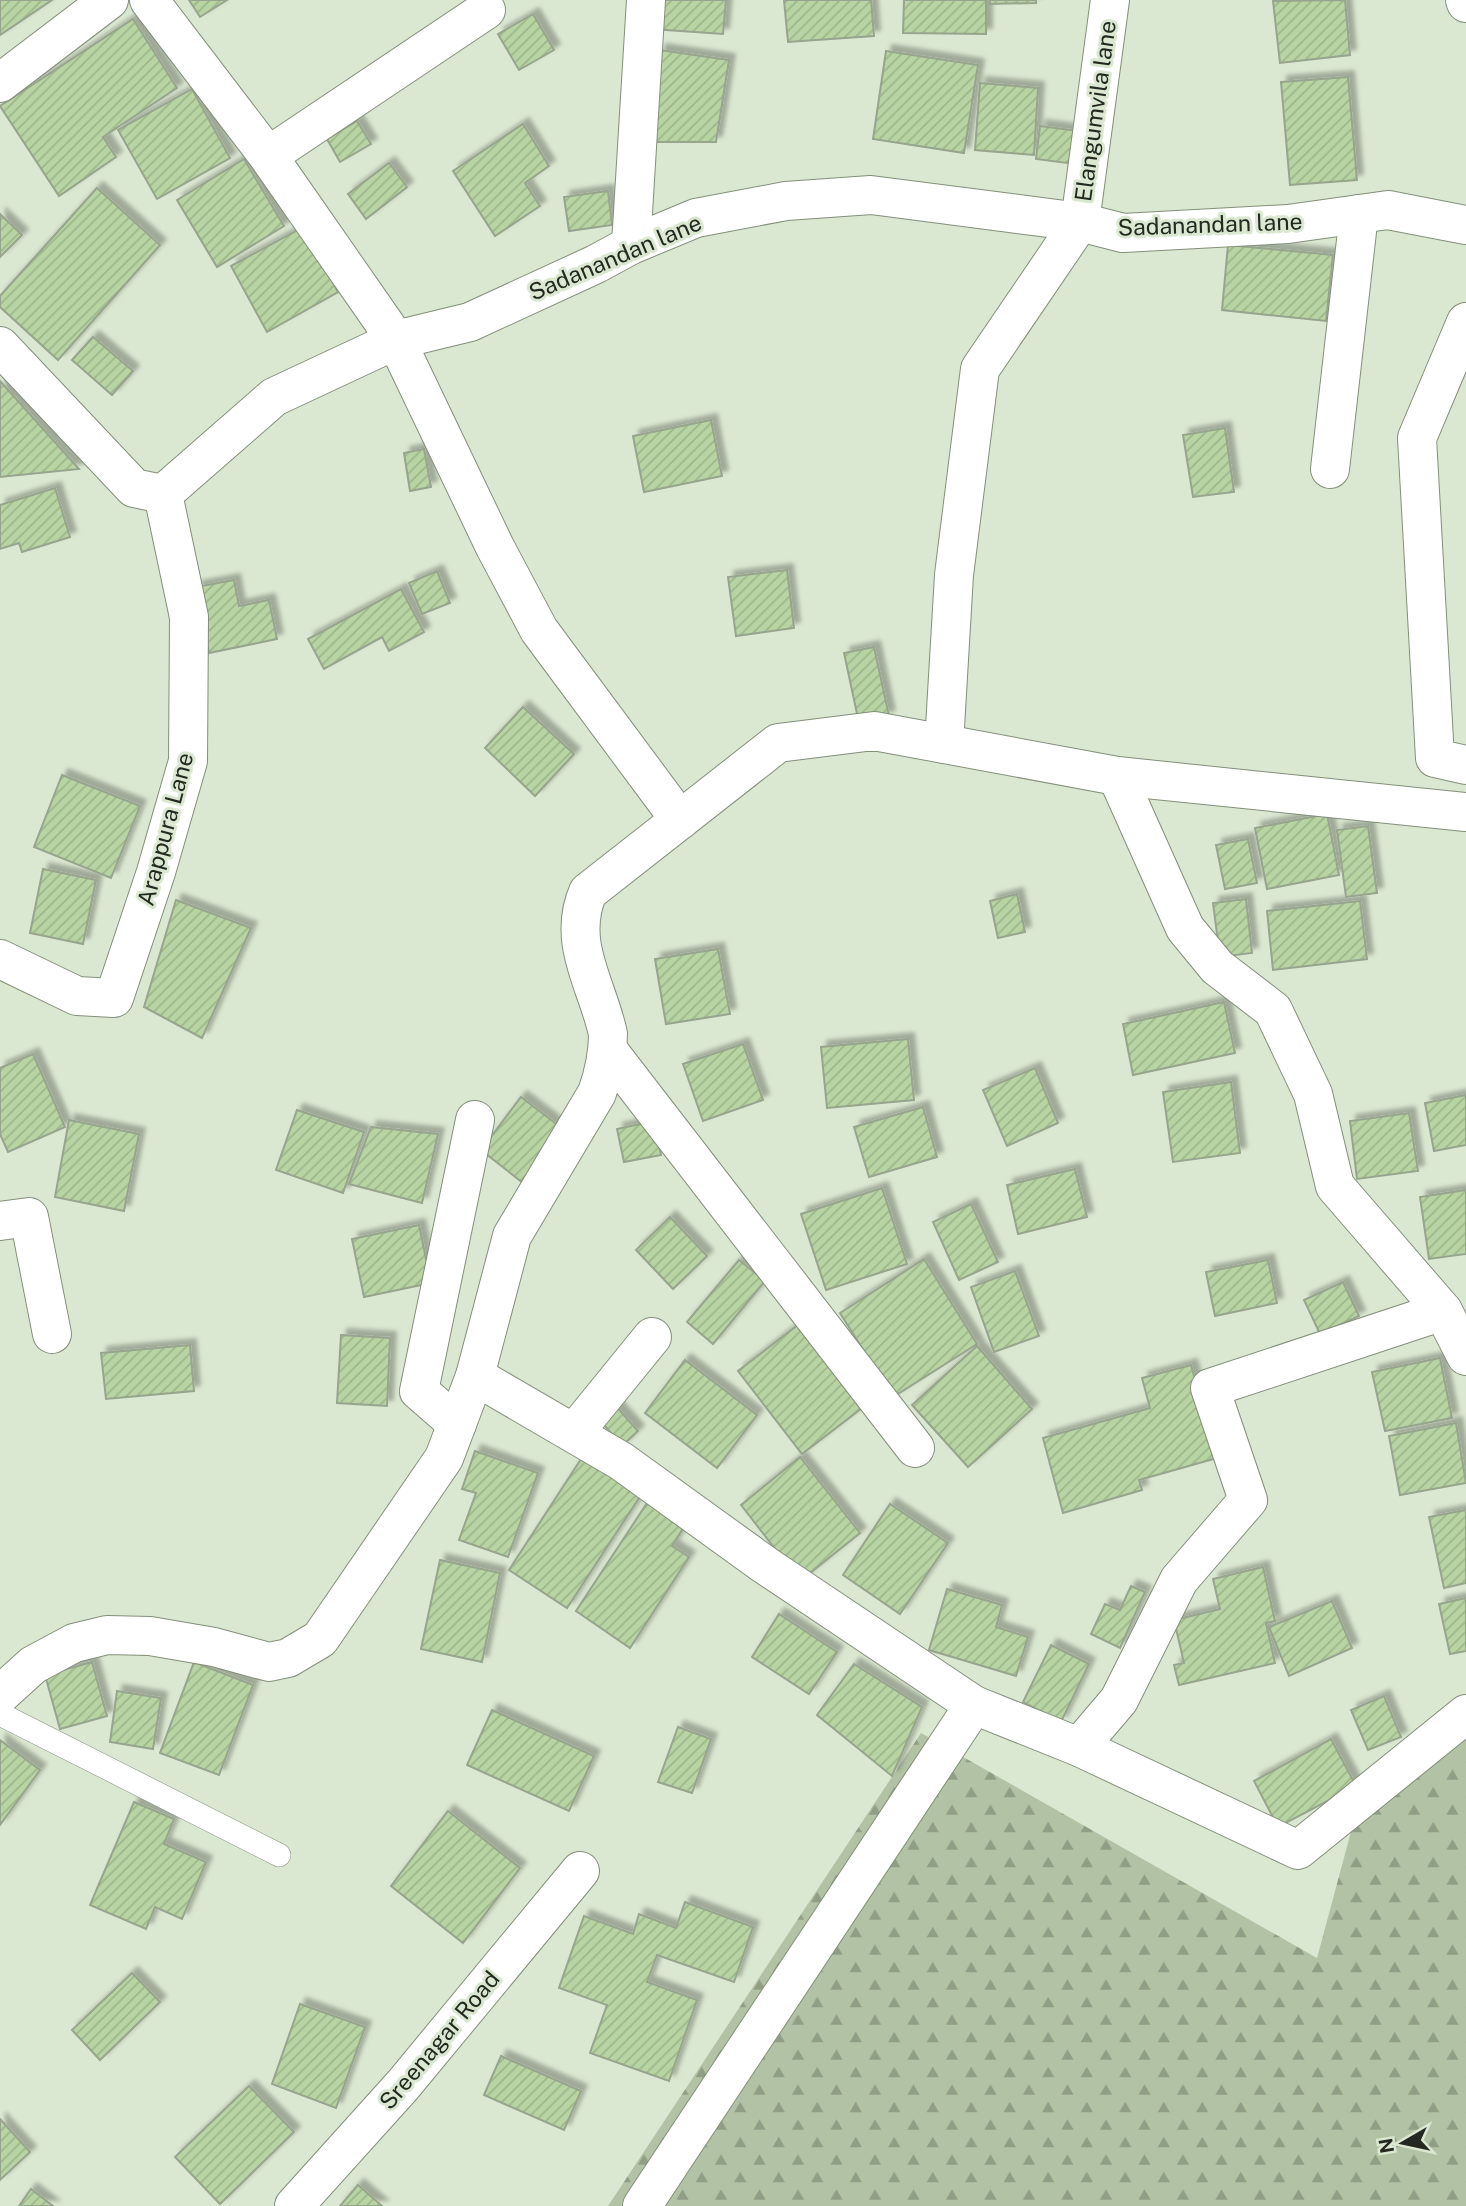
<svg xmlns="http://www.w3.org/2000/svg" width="1466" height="2206" font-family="'Public Sans',sans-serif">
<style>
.forest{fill:url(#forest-firs)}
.building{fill:url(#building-hatch);stroke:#97a48e;stroke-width:2;filter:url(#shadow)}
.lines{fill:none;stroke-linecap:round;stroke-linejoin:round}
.lane-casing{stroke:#838f7a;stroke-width:24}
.street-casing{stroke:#838f7a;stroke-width:40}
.lane{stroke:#fff;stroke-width:23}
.street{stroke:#fff;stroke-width:38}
.labels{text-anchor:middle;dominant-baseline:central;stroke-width:6;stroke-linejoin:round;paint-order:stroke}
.street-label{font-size:23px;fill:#232920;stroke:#dbe8d1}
</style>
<defs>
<pattern id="forest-firs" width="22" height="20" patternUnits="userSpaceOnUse" patternTransform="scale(1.75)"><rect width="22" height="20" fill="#b1c3a4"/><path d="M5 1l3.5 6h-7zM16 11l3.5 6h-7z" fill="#909e85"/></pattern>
<pattern id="building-hatch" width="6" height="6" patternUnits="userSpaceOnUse" patternTransform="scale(1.75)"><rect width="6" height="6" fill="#b7d4a2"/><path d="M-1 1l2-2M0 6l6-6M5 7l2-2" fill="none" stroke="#9db68b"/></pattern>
<filter id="shadow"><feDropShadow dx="6" dy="-6" stdDeviation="2" flood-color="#0004"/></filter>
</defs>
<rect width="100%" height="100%" fill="#dbe8d1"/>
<path class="forest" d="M1466,1726v480h-858l313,-473 396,225 42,-156z"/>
<g class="building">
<path d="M0,0h52l-52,35z"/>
<path d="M189,0h38l-27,17z"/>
<path d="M654,0h72l-3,34 -71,-5z"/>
<path d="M784,0h87l3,36 -86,6z"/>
<path d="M904,0h82v34l-83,-1z"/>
<path d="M990,0h46v3l-46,1z"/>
<path d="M1345,0l5,55 -70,8 -7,-62z"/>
<path d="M533,14l21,36 -35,20 -21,-36z"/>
<path d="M133,19l44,69 -74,49 13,20 -57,39 -59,-90z"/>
<path d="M660,50l69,10 -13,82h-73z"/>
<path d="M886,51l92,14 -14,88 -91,-14z"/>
<path d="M1348,77l9,103 -67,5 -9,-103z"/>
<path d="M980,83l58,5 -4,67 -59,-5z"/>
<path d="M192,89l38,69 -73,41 -39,-69z"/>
<path d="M357,121l14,23 -31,18 -13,-23z"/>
<path d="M523,124l26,42 -24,17 15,23 -45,30 -42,-65z"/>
<path d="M1040,126l46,6 -4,33 -46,-6z"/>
<path d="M244,159l40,67 -67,41 -40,-67z"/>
<path d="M389,163l18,24 -41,32 -18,-25z"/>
<path d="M97,188l63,57 -102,115 -58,-53v-11z"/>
<path d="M608,191l4,34 -43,6 -5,-34z"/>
<path d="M0,214l22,21 -22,22z"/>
<path d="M303,227l35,65 -71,40 -36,-66z"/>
<path d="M1228,245l105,10 -7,66 -104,-11z"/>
<path d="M93,337l40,34 -21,24 -40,-35z"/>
<path d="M0,381l79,88 -79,8z"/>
<path d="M711,420l11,56 -78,16 -11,-56z"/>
<path d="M1225,428l9,64 -41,5 -10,-62z"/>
<path d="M424,449l7,38 -21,4 -6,-38z"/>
<path d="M55,488l15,49 -48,15 -3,-9 -19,6v-44z"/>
<path d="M787,570l7,58 -58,8 -8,-59z"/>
<path d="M437,571l13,32 -28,11 -13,-31z"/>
<path d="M234,580l5,26 30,-6 8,39 -68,14 -13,-66z"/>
<path d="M401,589l23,43 -35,19 -7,-14 -58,32 -16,-30z"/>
<path d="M874,647l15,69 -30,7 -15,-70z"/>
<path d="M523,707l51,47 -39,42 -50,-48z"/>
<path d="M62,775l78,31 -29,72 -77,-31z"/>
<path d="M1327,814l12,61 -72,14 -12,-61z"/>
<path d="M1368,826l9,67 -31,4 -9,-67z"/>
<path d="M1248,839l9,44 -32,6 -9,-44z"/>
<path d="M43,869l53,11 -13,64 -53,-11z"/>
<path d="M1017,894l8,38 -27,6 -8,-37z"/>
<path d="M1246,899l6,54 -32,4 -7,-54z"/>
<path d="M176,900l75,28 -49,110 -58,-31z"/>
<path d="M1360,901l7,58 -94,11 -6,-59z"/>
<path d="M718,949l12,65 -64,10 -11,-65z"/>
<path d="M1224,1002l11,51 -102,22 -10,-51z"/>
<path d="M908,1039l6,61 -87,8 -6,-61z"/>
<path d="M743,1044l20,56 -60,21 -20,-57z"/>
<path d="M33,1054l32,73 -57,25 -8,-18v-66z"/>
<path d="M1035,1068l23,55 -51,23 -24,-56z"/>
<path d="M1231,1082l9,71 -67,9 -10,-70z"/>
<path d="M1466,1095v50l-32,6 -9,-48z"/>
<path d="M521,1097l42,32 -40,54 -42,-33z"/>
<path d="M923,1107l14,50 -68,20 -15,-50z"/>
<path d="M297,1110l67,22 -21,61 -67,-23z"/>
<path d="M1409,1113l9,58 -61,8 -7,-58z"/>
<path d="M69,1120l70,14 -15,77 -69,-14z"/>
<path d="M654,1121l7,34 -37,7 -7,-33z"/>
<path d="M371,1127l67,7 -16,69 -73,-19z"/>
<path d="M1075,1169l12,48 -69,17 -11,-49z"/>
<path d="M882,1188l25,76 -81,26 -25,-76z"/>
<path d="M1466,1190v64l-37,5 -9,-62z"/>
<path d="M971,1204l27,58 -39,18 -26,-58z"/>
<path d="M670,1217l37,39 -34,33 -37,-39z"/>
<path d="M419,1225l12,58 -67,14 -12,-58z"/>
<path d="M924,1259l53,85 -84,53 -53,-84z"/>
<path d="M739,1260l26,21 -52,63 -26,-22z"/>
<path d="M1268,1260l9,43 -62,13 -9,-44z"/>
<path d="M1015,1271l24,65 -45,16 -23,-65z"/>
<path d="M1343,1282l16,34 -39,18 -16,-34z"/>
<path d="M799,1324l63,84 -60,46 -64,-83z"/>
<path d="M341,1335l49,3 -3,68 -50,-3z"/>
<path d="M190,1345l4,46 -88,8 -5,-46z"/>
<path d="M977,1346l55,63 -64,58 -56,-62z"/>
<path d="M1440,1358l12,60 -67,13 -13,-59z"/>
<path d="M685,1360l72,55 -40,53 -72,-55z"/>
<path d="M1191,1365l26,93 -78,22 3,10 -79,23 -20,-75 107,-30 -8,-30z"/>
<path d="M614,1404l24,27 -16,15 -24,-28z"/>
<path d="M1456,1423l10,60 -66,12 -11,-59z"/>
<path d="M475,1451l63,22 -30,84 -49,-17 17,-47 -14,-4z"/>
<path d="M583,1456l58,39 -74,113 -58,-38z"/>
<path d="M800,1457l60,76 -60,48 -59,-76z"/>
<path d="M653,1494l36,25 -17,27 17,11 -59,91 -54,-37z"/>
<path d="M890,1504l58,39 -48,71 -57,-39z"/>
<path d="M1466,1510v73l-22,5 -15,-71z"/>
<path d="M440,1560l60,13 -18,89 -61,-13z"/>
<path d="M1263,1567l12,54 -9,2 9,40 -96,22 -5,-20 10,-2 -10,-43 46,-11 -7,-30z"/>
<path d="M1131,1586l14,6 -25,56 -29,-14 14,-30 15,6z"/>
<path d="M947,1589l55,16 -6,22 32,10 -12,39 -87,-26z"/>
<path d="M1466,1598v53l-16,3 -11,-50z"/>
<path d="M1332,1601l20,47 -63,28 -20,-49z"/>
<path d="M779,1614l58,38 -28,42 -57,-37z"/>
<path d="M1051,1645l38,19 -28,58 -38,-20z"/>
<path d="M92,1662l15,54 -47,13 -15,-54z"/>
<path d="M194,1662l59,23 -34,90 -59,-22z"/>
<path d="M854,1664l68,43 -30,69 -75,-61z"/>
<path d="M117,1691l44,7 -8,51 -43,-7z"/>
<path d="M1384,1696l17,41 -33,13 -17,-40z"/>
<path d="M492,1710l102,46 -25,55 -102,-46z"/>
<path d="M678,1727l33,12 -19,54 -34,-11z"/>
<path d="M1331,1739l25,47 -78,41 -24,-46z"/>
<path d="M0,1740l40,30 -40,55z"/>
<path d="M134,1802l40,17 -10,25 42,18 -24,57 -27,-12 -9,22 -56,-24z"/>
<path d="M448,1811l72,57 -57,75 -72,-57z"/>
<path d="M685,1902l68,25 -19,55 -77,-27 -10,27 50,18 -28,81 -79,-28 17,-48 -48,-17 25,-72 49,18 6,-20 37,14z"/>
<path d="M132,1973l28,29 -60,58 -28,-30z"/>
<path d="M300,2004l65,23 -29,81 -64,-24z"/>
<path d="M501,2056l80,35 -17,39 -80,-35z"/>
<path d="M249,2086l45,46 -74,72 -45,-47z"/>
<path d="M0,2119l30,33 -30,28z"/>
<path d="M358,2185l24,21h-42z"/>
<path d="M31,2189l22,17h-34z"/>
</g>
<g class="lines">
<defs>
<path id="lane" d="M0,1714l279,141"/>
<g id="street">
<path d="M149,0l119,156 128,184 99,207 44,83 141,190"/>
<path d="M1465,0l1,3"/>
<path d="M0,83l109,-83"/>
<path d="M268,156l218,-146"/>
<path d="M631,245l15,-245"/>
<path d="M1466,322l-49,116 18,320 31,7"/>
<path d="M0,346l134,142 29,6 111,-97 122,-57 74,-18 126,-58 35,-19 65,-27 90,-17 85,-6 209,27 43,11 165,-9 100,-14 78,15"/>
<path d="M1330,469l29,-255"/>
<path d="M944,744l10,-169 26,-206 100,-147 30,-222"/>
<path d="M1117,776l68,152 32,39 56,43 40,84 22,92 108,125 23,45"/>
<path d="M0,959l77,37 37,2 42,-126 32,-111 1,-144 -26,-123"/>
<path d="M608,1050l307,398"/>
<path d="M0,1221l29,-4 23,117"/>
<path d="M475,1376l146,85 144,104 209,140"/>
<path d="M457,1424l-38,-33 56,-271"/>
<path d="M574,1433l78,-96"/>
<path d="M0,1695l33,-30 41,-22 33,-8 43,1 64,11 55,15 19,-4 32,-19 124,-181 31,-82 37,-140 85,-143c7,-20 11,-38 11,-59 -10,-48 -42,-91 -20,-142l190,-149 96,-12 243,45 349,36"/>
<path d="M1079,1747l40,-47 60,-120 69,-80 -38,-112 233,-77"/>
<path d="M294,2206l109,-121 177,-214"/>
<path d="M642,2206l332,-501 105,42 219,103 168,-136"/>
</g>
</defs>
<use href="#lane" class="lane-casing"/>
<use href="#street" class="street-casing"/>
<use href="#lane" class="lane"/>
<use href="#street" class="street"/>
</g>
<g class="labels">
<g class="street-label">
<text transform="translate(1095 111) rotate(-82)">Elangumvila lane</text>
<text transform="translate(1210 224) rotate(-2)">Sadanandan lane</text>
<text transform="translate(615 257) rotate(-23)">Sadanandan lane</text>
<text transform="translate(165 829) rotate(-75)">Arappura Lane</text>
<text transform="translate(439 2040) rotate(-50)">Sreenagar Road</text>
</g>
</g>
<g transform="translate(1403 2143) rotate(261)" stroke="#dbe8d1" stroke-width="5" paint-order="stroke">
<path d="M0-5L12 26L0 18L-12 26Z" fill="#232920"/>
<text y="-10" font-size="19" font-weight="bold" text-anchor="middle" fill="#232920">N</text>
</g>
</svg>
